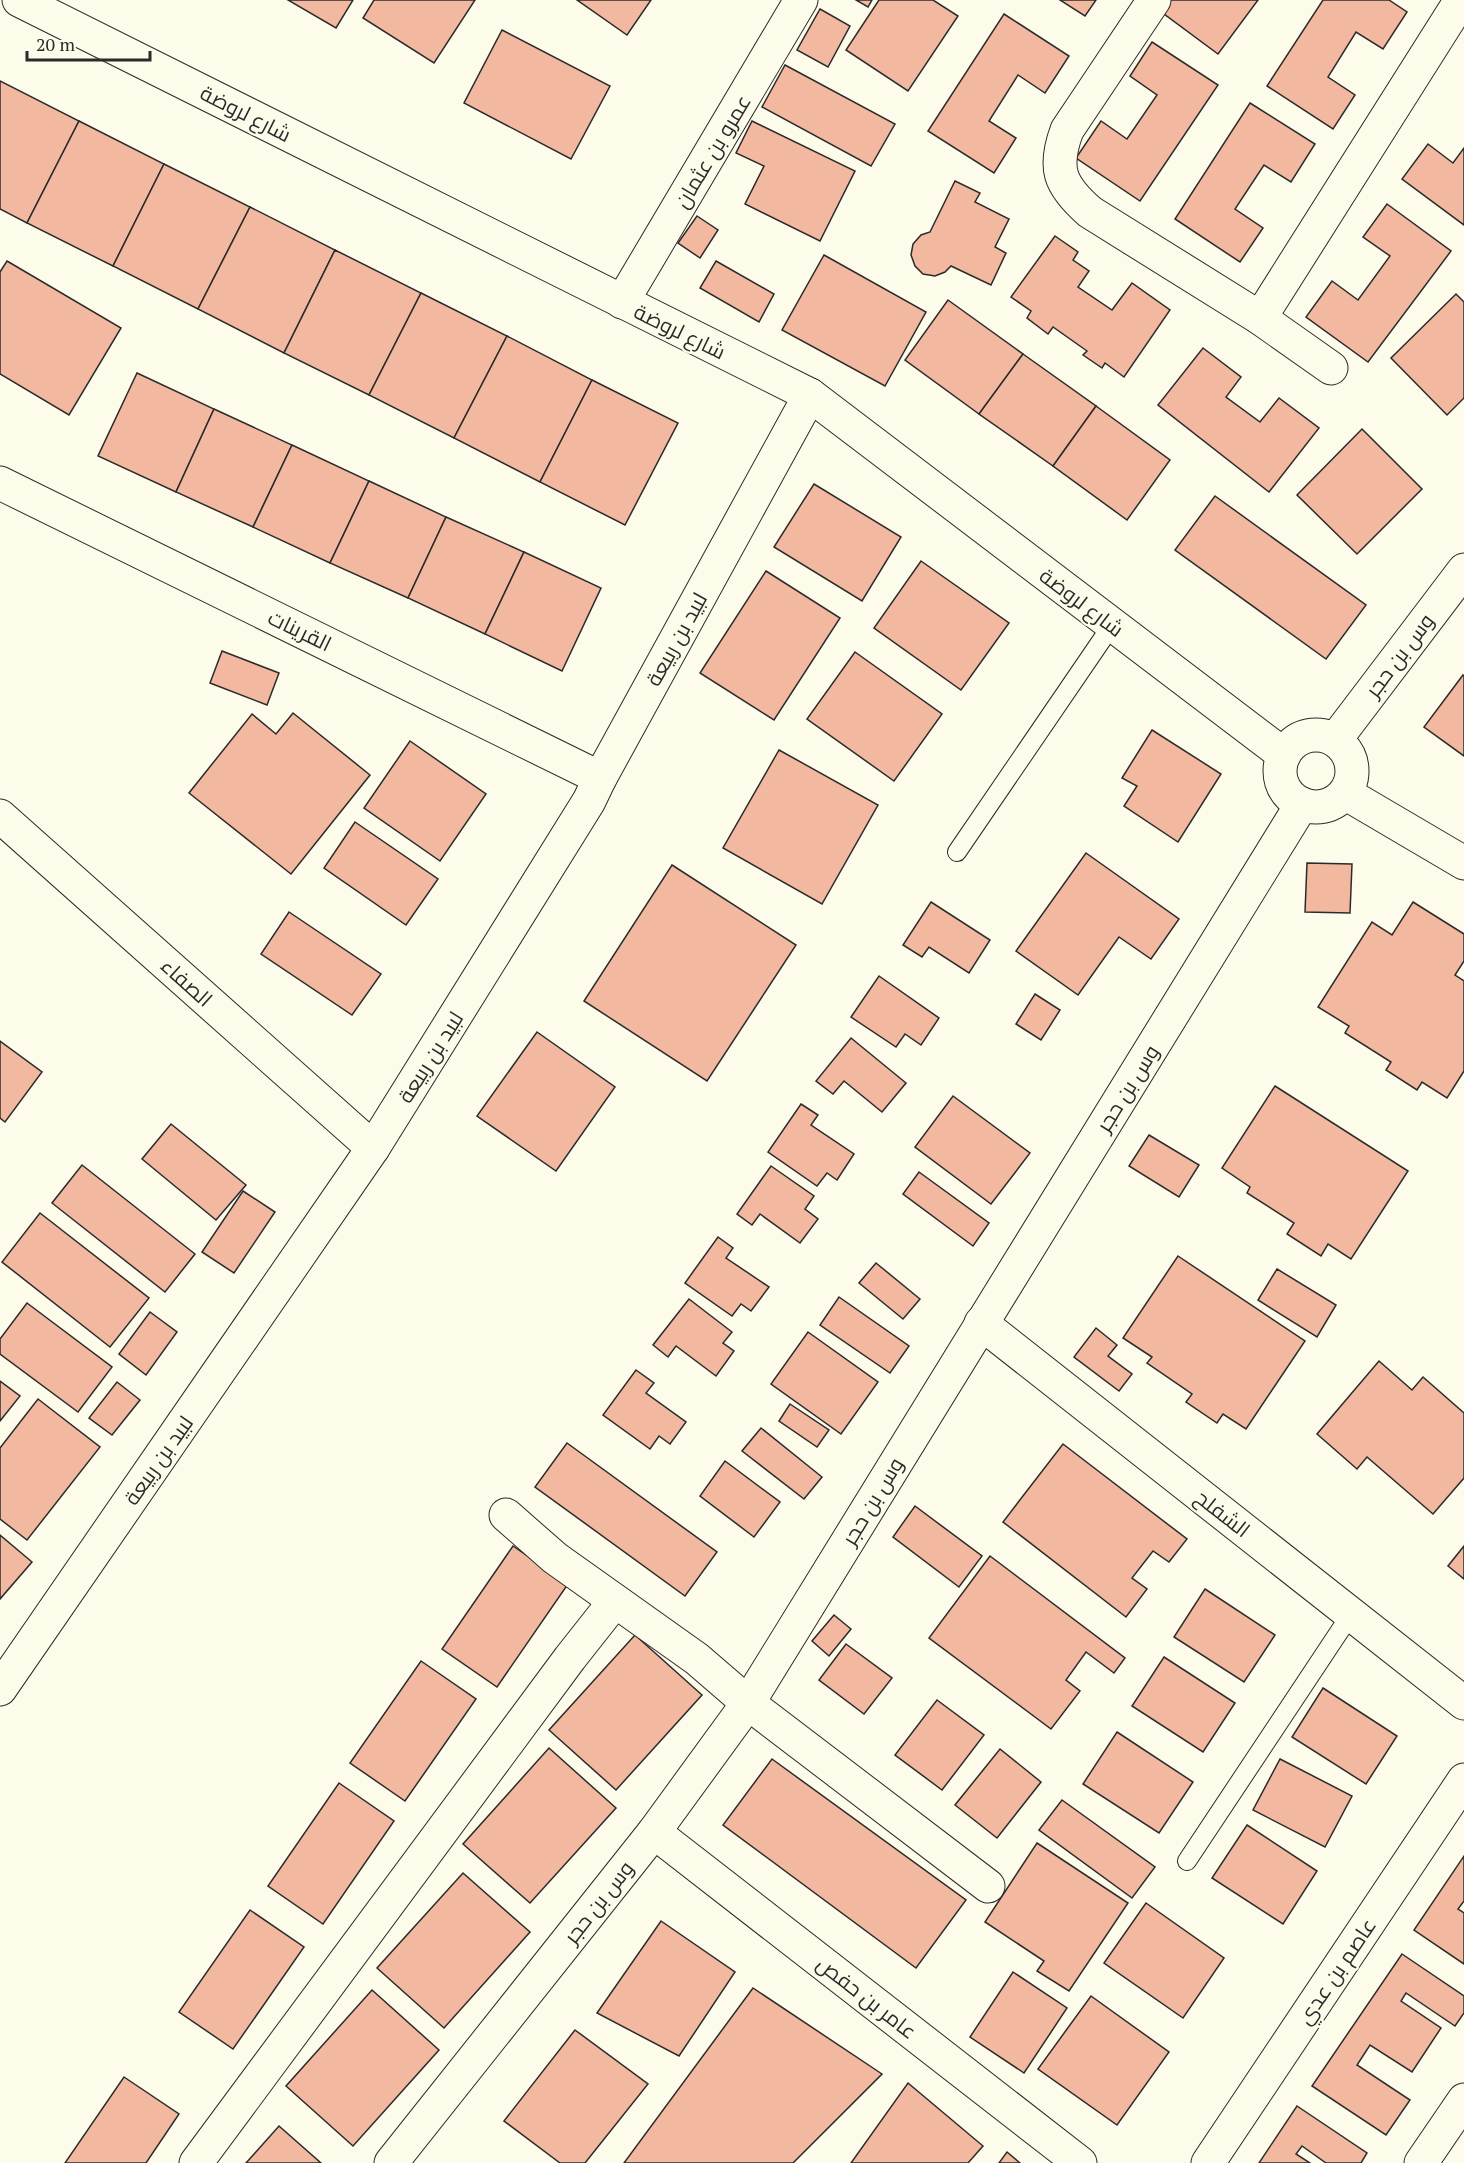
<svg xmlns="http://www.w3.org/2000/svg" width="1464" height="2163" font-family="'PT Serif',Cairo,serif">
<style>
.building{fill:#f2b8a0;stroke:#2b2b2b;stroke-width:1.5}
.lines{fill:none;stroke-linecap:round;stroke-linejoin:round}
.lane-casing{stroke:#2b2b2b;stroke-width:20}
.street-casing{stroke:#2b2b2b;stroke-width:35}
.lane{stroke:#fdfbea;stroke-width:18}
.street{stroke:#fdfbea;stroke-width:33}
.labels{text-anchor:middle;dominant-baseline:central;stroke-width:4.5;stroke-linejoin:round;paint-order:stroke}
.street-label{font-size:21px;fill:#2b2b2b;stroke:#fdfbea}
</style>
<rect width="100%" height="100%" fill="#fdfbea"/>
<g class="building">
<path d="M288,0h65l-17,28z"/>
<path d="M374,0h101l-41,63 -71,-45z"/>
<path d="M577,0h74l-24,35z"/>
<path d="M856,0h16l-4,7z"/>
<path d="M879,0h54l25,16 -50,75 -62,-41z"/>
<path d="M1060,0h36l-11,16z"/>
<path d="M1162,0h96l-40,54 -62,-46z"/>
<path d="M1323,0h66l18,12 -24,37 -27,-17 -28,45 27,18 -22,34 -66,-43z"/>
<path d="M820,9l30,17 -22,41 -31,-17z"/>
<path d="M1004,14l65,42 -24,37 -27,-18 -29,46 27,17 -22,35 -66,-42z"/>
<path d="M502,30l108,56 -39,73 -107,-56z"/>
<path d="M1152,42l66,43 -78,116 -64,-43 25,-37 26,18 30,-44 -27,-19z"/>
<path d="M785,65l110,59 -24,42 -109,-59z"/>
<path d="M0,81l79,40 -52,102 -27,-14z"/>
<path d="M1250,103l65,41 -24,38 -27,-17 -29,44 28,19 -23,34 -65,-43z"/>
<path d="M79,121l85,43 -51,102 -86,-43z"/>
<path d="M752,121l103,50 -35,70 -75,-37 19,-38 -28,-13z"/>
<path d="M1428,144l25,19 11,-15v77l-62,-46z"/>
<path d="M164,164l86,43 -52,102 -85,-43z"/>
<path d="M955,181l25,12 -5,9 34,17 -14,28 11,6 -15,32 -40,-19 -6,6 -10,4 -12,-2 -8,-8 -4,-11 2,-11 8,-9 9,-3z"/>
<path d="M1387,204l64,47 -83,111 -62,-45 26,-36 26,19 32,-44 -27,-19z"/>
<path d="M250,207l85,43 -51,103 -86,-44z"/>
<path d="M697,216l21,14 -18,28 -22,-15z"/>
<path d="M1055,236l23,16 -5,8 16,11 -11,16 34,23 20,-27 38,27 -46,67 -19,-14 -3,5 -19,-13 4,-4 -34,-24 -5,7 -21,-16 4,-7 -20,-14z"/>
<path d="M335,250l86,43 -52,102 -85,-42z"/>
<path d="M824,255l102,57 -41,74 -103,-56z"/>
<path d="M7,261l114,67 -52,87 -69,-41v-102z"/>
<path d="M716,261l58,33 -15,28 -59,-34z"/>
<path d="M421,293l86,43 -53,102 -85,-43z"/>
<path d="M1456,294l8,8v96l-17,17 -56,-57z"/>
<path d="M948,300l75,54 -44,60 -74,-54z"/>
<path d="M507,336l85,44 -52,102 -86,-44z"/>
<path d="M1203,348l38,29 -15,20 34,25 19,-24 40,30 -50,64 -111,-87z"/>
<path d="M1023,354l73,52 -43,60 -74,-52z"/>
<path d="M137,373l77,36 -38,83 -78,-36z"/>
<path d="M592,380l86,43 -53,102 -85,-43z"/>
<path d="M1096,406l74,54 -43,60 -74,-54z"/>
<path d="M214,409l78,36 -39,82 -77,-35z"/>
<path d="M1362,429l60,60 -65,65 -60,-59z"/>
<path d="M292,445l77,36 -39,82 -77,-36z"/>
<path d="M369,481l77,36 -38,81 -78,-35z"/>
<path d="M814,484l87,53 -39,64 -88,-54z"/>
<path d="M1215,496l151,109 -40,54 -151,-109z"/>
<path d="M446,517l78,35 -39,82 -77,-36z"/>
<path d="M524,552l77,36 -39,83 -77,-37z"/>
<path d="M921,561l88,62 -48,67 -87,-62z"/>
<path d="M766,571l74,47 -66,102 -74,-47z"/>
<path d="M222,651l57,22 -12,32 -57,-22z"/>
<path d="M855,652l87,62 -48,67 -87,-62z"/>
<path d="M1463,675l1,1v80l-40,-29z"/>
<path d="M293,713l77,62 -79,99 -102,-81 63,-79 24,20z"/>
<path d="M1152,730l69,44 -43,68 -54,-36 13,-20 -15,-8z"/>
<path d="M410,741l76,53 -46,67 -76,-53z"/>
<path d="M779,750l99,55 -56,99 -99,-56z"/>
<path d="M355,822l83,57 -32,46 -82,-57z"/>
<path d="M1086,853l93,66 -28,40 -32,-22 -41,58 -62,-44z"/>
<path d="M1307,863l45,1 -2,49 -45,-1z"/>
<path d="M672,865l124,80 -89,136 -123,-80z"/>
<path d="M931,902l59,38 -21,33 -40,-26 -7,10 -19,-12z"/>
<path d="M1413,902l51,32v27l-9,14 9,6v90l-17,27 -25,-16 -5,8 -31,-20 5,-8 -46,-29 4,-7 -31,-19 54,-85 20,13z"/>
<path d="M289,912l92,62 -29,41 -91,-61z"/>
<path d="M879,976l60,42 -18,27 -16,-11 -9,13 -45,-30z"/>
<path d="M1035,994l25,16 -19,30 -25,-16z"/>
<path d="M537,1032l78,55 -59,84 -79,-55z"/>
<path d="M851,1038l55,45 -24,29 -38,-31 -11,13 -17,-13z"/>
<path d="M0,1041l42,31 -37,50 -5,-4z"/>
<path d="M1275,1086l133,85 -57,88 -23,-15 -7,12 -34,-22 7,-11 -47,-30 3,-6 -28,-19z"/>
<path d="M953,1096l77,57 -39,51 -76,-57z"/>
<path d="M801,1104l17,11 -7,10 43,29 -17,26 -10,-7 -10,13 -49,-34z"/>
<path d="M171,1124l75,61 -30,35 -74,-61z"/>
<path d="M1149,1135l50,30 -20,32 -50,-31z"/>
<path d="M82,1165l113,89 -30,38 -113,-89z"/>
<path d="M771,1166l43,30 -9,13 13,10 -18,24 -40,-29 -8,11 -15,-11z"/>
<path d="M919,1172l70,51 -16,23 -70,-52z"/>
<path d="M243,1191l32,21 -41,61 -32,-21z"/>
<path d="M40,1213l109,85 -39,49 -108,-85z"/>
<path d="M718,1237l15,11 -7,10 43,29 -18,24 -10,-7 -9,12 -47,-33z"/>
<path d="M1178,1256l127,85 -59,88 -23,-15 -6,9 -31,-21 6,-8 -45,-31 5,-6 -29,-19z"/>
<path d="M876,1263l44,36 -17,20 -44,-36z"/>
<path d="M1277,1269l59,36 -19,32 -59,-37z"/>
<path d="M839,1297l70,49 -19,27 -70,-48z"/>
<path d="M689,1299l43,33 -9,11 11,8 -18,25 -40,-30 -8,11 -15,-12z"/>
<path d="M27,1303l85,64 -34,45 -78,-58v-15z"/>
<path d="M150,1312l27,20 -31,43 -27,-21z"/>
<path d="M1096,1328l21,17 -9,11 24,18 -13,17 -45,-34z"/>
<path d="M808,1332l70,50 -37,52 -70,-50z"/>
<path d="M1379,1361l33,29 11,-13 41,36v65l-31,36 -66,-57 -10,12 -40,-35z"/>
<path d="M636,1370l18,13 -8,10 40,29 -16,22 -11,-8 -9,13 -47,-34z"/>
<path d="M0,1381l20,15 -20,25z"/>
<path d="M117,1382l23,18 -28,35 -23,-17z"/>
<path d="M38,1399l62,48 -73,93 -27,-21v-71z"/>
<path d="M790,1404l39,26 -12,17 -38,-26z"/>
<path d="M761,1428l61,49 -18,22 -62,-48z"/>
<path d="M567,1443l150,109 -32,44 -150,-109z"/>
<path d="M1063,1444l124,95 -18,23 -16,-11 -21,27 15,11 -21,28 -123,-95z"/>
<path d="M725,1461l55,41 -26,35 -54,-41z"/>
<path d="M915,1506l67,50 -23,31 -66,-50z"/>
<path d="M0,1535l32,27 -32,37z"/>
<path d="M513,1546l55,38 -71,103 -55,-38z"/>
<path d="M1464,1546v33l-16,-13z"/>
<path d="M990,1556l135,102 -11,15 -28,-21 -20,28 14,11 -29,38 -122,-91z"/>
<path d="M1205,1589l70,46 -31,47 -70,-45z"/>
<path d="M834,1615l17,14 -22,27 -17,-15z"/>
<path d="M635,1635l67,60 -86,95 -67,-60z"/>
<path d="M846,1644l46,34 -28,36 -45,-34z"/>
<path d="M1164,1657l71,46 -32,49 -71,-46z"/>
<path d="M421,1661l55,38 -71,102 -55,-38z"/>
<path d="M1323,1688l74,48 -31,48 -74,-47z"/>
<path d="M937,1700l47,35 -42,55 -47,-35z"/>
<path d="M1117,1732l76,50 -34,51 -76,-49z"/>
<path d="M549,1748l67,60 -86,95 -67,-59z"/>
<path d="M1000,1749l41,33 -44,56 -42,-33z"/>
<path d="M772,1759l194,141 -50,68 -193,-143z"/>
<path d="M1280,1759l72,37 -27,51 -72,-37z"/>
<path d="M339,1783l55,38 -71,103 -55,-38z"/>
<path d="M1062,1800l93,67 -23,31 -93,-68z"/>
<path d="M1247,1825l70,46 -34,53 -71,-46z"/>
<path d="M1037,1843l91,60 -59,88 -32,-20 7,-10 -59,-39z"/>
<path d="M1464,1856v45l-6,8 6,4v51l-50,-34z"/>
<path d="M463,1873l67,59 -86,96 -67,-60z"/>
<path d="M1146,1903l78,55 -41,60 -79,-55z"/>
<path d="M250,1910l54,37 -71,102 -54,-37z"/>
<path d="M661,1921l74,51 -56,84 -82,-43z"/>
<path d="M1402,1954l62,42v17l-9,13 -49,-33 -5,8 40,27 -29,44 -42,-27 -13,20 53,35 -24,35 -74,-49z"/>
<path d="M1013,1972l54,36 -43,65 -54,-36z"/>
<path d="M753,1988l129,86 -89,89h-169z"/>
<path d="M372,1990l67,60 -86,96 -67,-60z"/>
<path d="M1091,1996l78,56 -52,73 -79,-56z"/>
<path d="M575,2030l73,54 -63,79h-25l-56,-42z"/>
<path d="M124,2077l55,37 -33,49h-81z"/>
<path d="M908,2083l75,63 -15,17h-117z"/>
<path d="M1297,2106l70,47 -6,10h-35l-24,-17 -6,8 14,9h-51z"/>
<path d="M279,2126l42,37h-75z"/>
<path d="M1007,2152l13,11h-21z"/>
</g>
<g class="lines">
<defs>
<g id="lane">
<path d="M957,852l155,-227"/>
<path d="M1187,1861l164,-247"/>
</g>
<g id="street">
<path d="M19,0l791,395 474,360"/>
<path d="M1154,0l-87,130c-14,38 -8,55 23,82l170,106 71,50"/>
<path d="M622,302l179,-302"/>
<path d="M1260,318l201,-318"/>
<path d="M0,483l600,295"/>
<circle cx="1316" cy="771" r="36"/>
<path d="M1335,740l129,-170"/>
<path d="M1345,793l119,70"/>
<path d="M0,816l373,332"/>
<path d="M981,1323l483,380"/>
<path d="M506,1515l49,43 142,101 51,44 240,183"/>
<path d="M0,1689l373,-541 216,-347 11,-23 210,-383"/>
<path d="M654,1832l426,331"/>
<path d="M196,2163l374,-505 45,-57"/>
<path d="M391,2163l263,-331 94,-129 554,-899"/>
<path d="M1208,2163l256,-383"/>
<path d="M1421,2163l43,-63"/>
</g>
</defs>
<use href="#lane" class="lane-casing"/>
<use href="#street" class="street-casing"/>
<use href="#lane" class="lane"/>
<use href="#street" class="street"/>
</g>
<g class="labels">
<g class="street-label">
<text transform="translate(246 113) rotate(27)">شارع لروضة</text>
<text transform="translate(712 151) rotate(-59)">عمرو بن عثمان</text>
<text transform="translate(680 331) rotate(26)">شارع لروضة</text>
<text transform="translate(1082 602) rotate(37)">شارع لروضة</text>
<text transform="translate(300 630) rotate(26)">القرينات</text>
<text transform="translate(676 639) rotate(-61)">لبيد بن ربيعة</text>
<text transform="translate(1399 655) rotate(-53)">وس بن حجر</text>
<text transform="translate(187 982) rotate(42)">الصفاء</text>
<text transform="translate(430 1057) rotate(-58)">لبيد بن ربيعة</text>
<text transform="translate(1127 1088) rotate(-58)">وس بن حجر</text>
<text transform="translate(158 1460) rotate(-55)">لبيد بن ربيعة</text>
<text transform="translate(872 1501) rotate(-59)">وس بن حجر</text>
<text transform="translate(1223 1513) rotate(38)">الشفلح</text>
<text transform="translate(598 1902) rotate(-52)">وس بن حجر</text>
<text transform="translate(1336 1971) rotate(-56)">عاصم بن عدي</text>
<text transform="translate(867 1997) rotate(38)">عامر بن حفص</text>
</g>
</g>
<path d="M27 51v9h123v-9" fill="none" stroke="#2b2b2b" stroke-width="3"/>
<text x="36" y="51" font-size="18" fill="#2b2b2b" stroke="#fdfbea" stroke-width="4.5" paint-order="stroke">20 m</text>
</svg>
